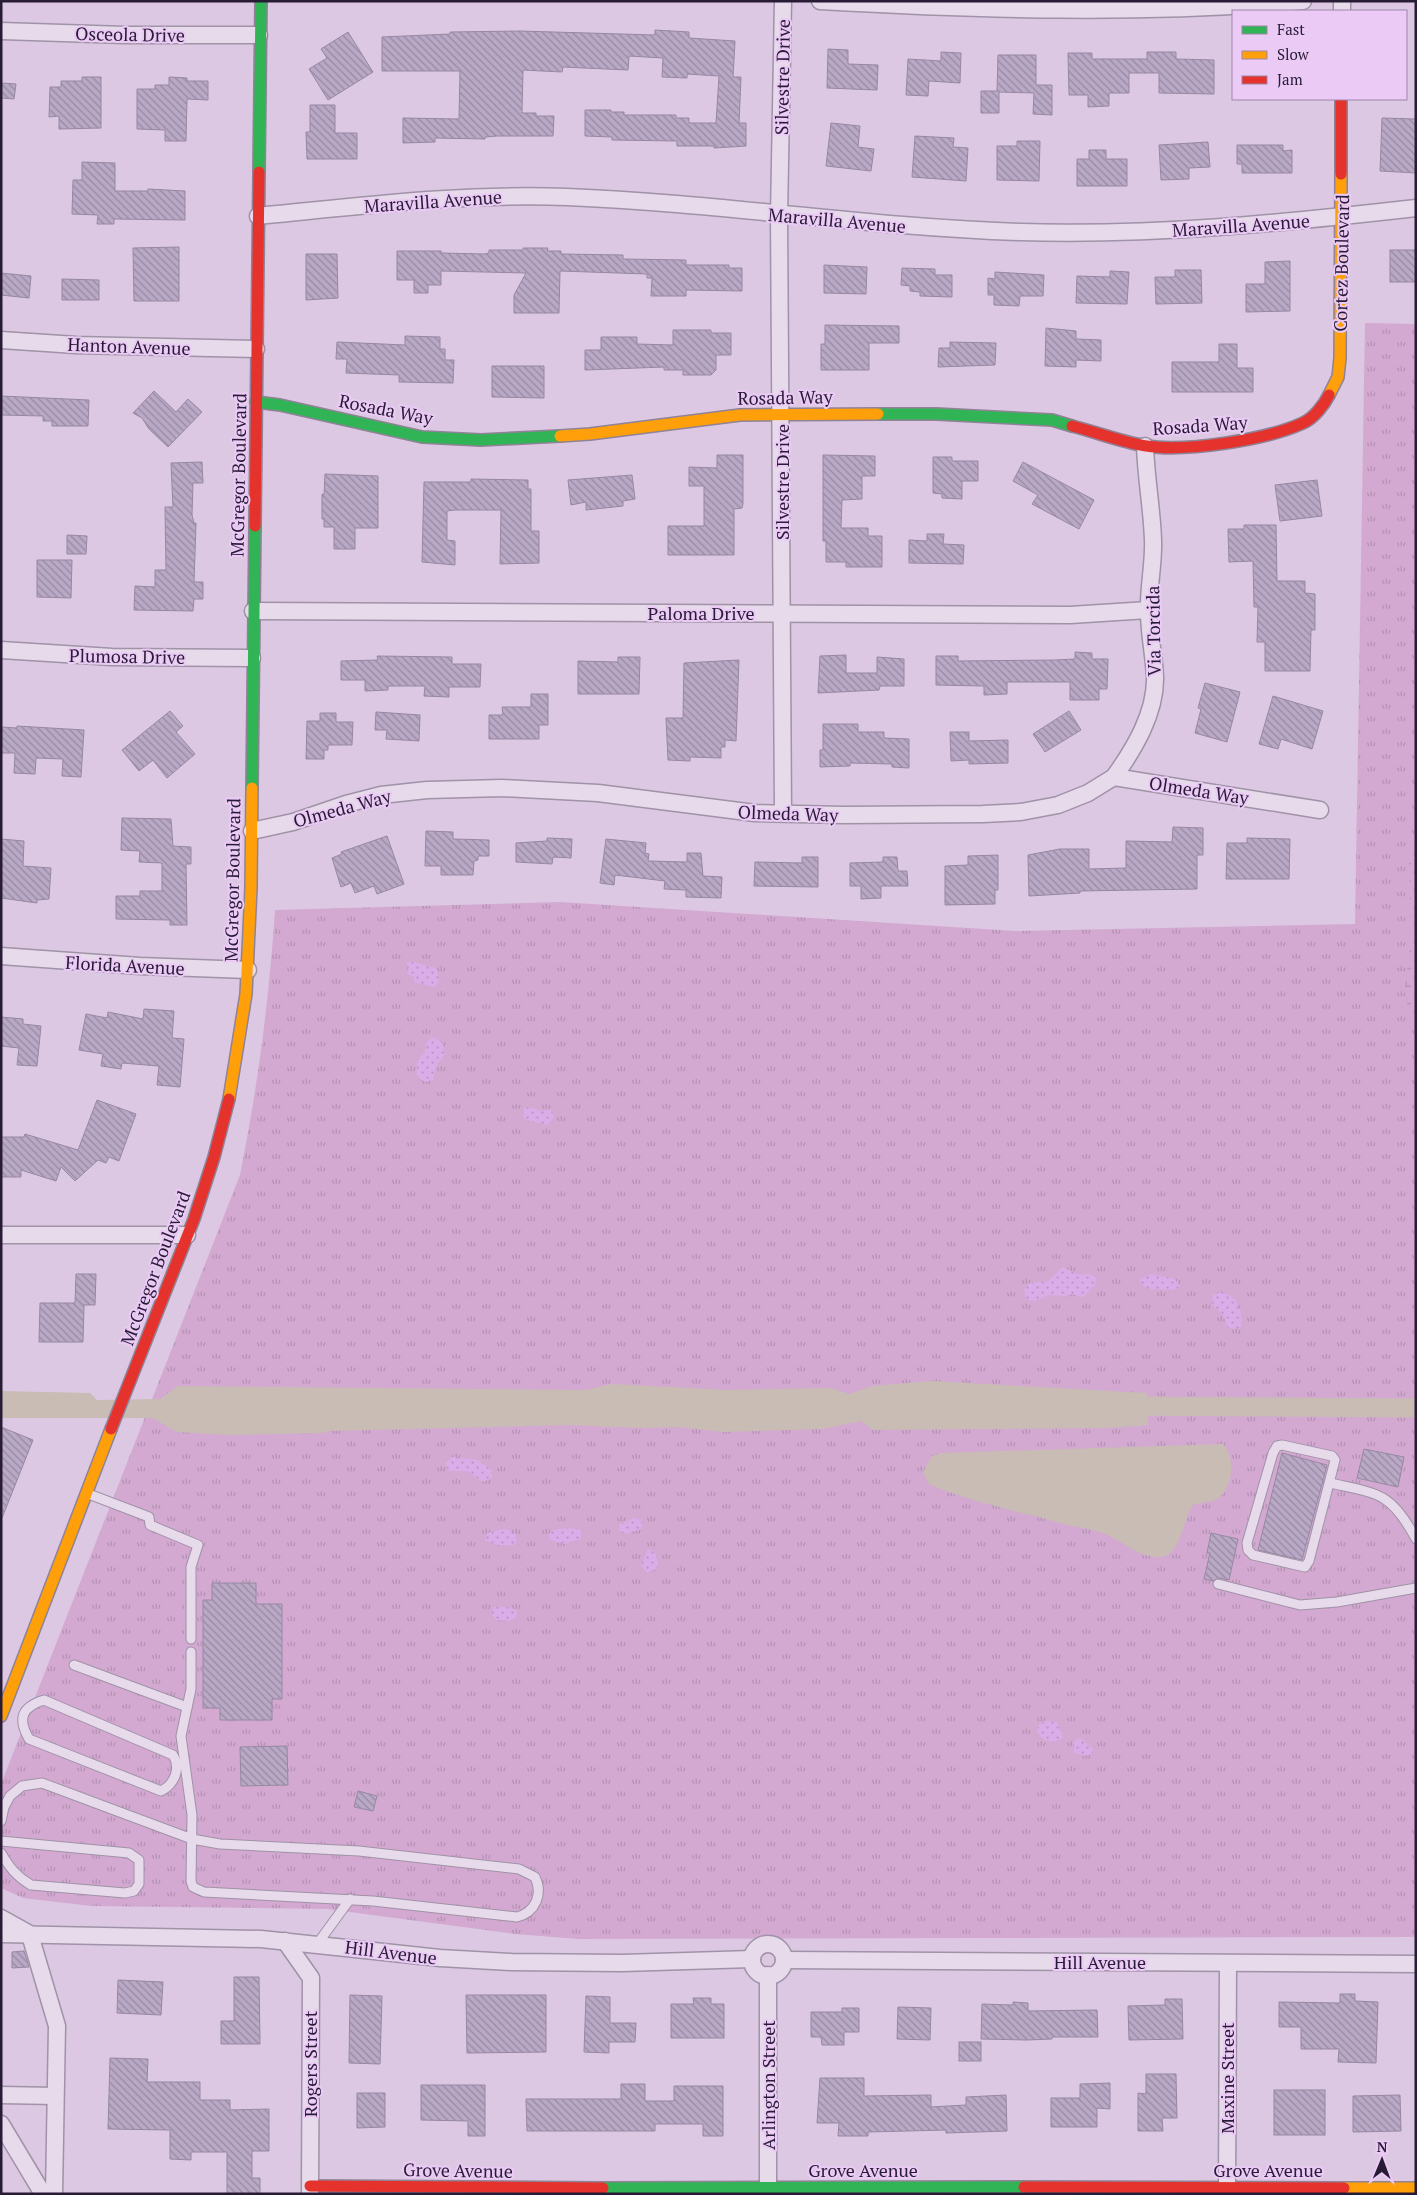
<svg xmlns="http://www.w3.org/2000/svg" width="1417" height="2195" font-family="'PT Serif',serif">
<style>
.grass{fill:url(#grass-tufts)}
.wetland{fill:url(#wetland-marsh)}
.sand{fill:url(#sand-dots)}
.water{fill:#c8bcb4}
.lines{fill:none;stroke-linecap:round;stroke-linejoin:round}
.canal{stroke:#c8bcb4;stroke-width:19}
.building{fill:url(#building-back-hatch);stroke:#9788a2}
.lane-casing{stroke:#a092a7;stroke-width:11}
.street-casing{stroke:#a092a7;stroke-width:19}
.fast-casing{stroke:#908297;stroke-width:14}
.slow-casing{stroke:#908297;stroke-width:14}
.jam-casing{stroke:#908297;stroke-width:14}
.lane{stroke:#e6daeb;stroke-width:9}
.street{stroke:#e6daeb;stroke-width:16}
.fast{stroke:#30b455;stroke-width:11}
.slow{stroke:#ff9f0a;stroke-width:11}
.jam{stroke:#e5322d;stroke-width:11}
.labels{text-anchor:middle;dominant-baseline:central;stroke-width:4;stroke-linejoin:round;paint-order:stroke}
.street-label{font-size:18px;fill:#281b35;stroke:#ebcbf6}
</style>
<defs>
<pattern id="grass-tufts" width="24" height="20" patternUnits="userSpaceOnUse" patternTransform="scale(1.25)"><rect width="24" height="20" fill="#d3a9d1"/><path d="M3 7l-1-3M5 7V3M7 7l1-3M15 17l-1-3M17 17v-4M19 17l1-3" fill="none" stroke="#b591b4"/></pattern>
<pattern id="wetland-marsh" width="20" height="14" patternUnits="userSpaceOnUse" patternTransform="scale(1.25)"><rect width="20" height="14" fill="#d3a9d1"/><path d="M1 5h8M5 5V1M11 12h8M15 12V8" fill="none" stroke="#b591b4"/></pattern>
<pattern id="sand-dots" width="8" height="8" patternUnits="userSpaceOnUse" patternTransform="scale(1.25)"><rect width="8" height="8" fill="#daade8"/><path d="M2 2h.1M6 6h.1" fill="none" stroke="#bb94c8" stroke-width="1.8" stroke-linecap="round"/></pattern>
<pattern id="building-back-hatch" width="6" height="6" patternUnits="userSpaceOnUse" patternTransform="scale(1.25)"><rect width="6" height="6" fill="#baa9c6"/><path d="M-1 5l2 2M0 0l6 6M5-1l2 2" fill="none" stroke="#9789a2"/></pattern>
</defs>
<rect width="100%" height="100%" fill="#dcc8e3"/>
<path class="grass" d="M1365,323l51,1v1613l-838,2 -63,-5 -188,-25 -236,-3 -68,-8 -22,-10v-104l239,-609c18,-90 29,-174 35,-265l285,-8 455,29 340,-7z"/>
<path class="wetland" d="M1416,850v182l-8,-20 -3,-27 6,-45 -2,-77 1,-8z"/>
<g class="sand">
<path d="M411,961l26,8 2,10 -3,7 -3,1 -19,-5v-5l-6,-3 -1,-11z"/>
<path d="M432,1037l11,6 1,13 -8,9 -3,15 -8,2 -7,-5c-4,-8 0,-20 7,-24l1,-10z"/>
<path d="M527,1107l15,4 9,-1 3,7 -6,8 -19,-4 -6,-4 1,-8z"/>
<path d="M1062,1268c6,0 9,4 15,6 8,2 11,-3 19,4l-1,7 -12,12 -11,-3 -5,2 -19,-1 -14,7 -8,-3 -2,-9 5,-7 19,-2z"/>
<path d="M1151,1274l24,5 5,8 -7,3 -26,-1 -7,-6v-4z"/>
<path d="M1222,1292c15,4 20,18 20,33l-3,4 -11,-1 -5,-13 -11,-11 1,-9z"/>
<path d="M453,1457l24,3 15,10v8l-9,4 -16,-11h-18l-4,-8z"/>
<path d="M636,1517l7,5 -2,7 -15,5 -7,-3 1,-7z"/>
<path d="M569,1528l12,2v9l-17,5 -14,-4 -1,-6 3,-4z"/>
<path d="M505,1529c7,1 12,5 12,11l-3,5 -12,1 -17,-5 2,-8z"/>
<path d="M648,1549c8,2 13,13 8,20l-9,4 -6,-8z"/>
<path d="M494,1607h14l8,3 1,6 -7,5 -14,-1 -5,-7z"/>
<path d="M1046,1721l11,1 6,16 -10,4 -10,-3 -6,-8 1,-6z"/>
<path d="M1080,1738l13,11 -1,5 -9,2 -9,-4v-11z"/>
</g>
<g class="water">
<path d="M930,1381l217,12 1,32 -40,3 -235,2 -12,-9 -39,8 -99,3 -44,-5 -38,1 -71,-3 -241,6 -7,2 -92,2 -54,-3 -23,-14h-152v-27l89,2 7,7 63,-1 18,-13 408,4 25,-6 116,6 104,-2 18,6 24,-8z"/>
<path d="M1223,1444c13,13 10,45 -6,55 -7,4 -16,3 -24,6 -9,13 -13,47 -28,51 -21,6 -42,-15 -60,-22 -11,-5 -25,-6 -37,-9 -46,-13 -95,-22 -139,-41l-6,-12 9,-16 10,-3z"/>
</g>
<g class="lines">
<path class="canal" d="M1122,1406l294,2"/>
</g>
<g class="building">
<path d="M655,30l34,2v6l46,3 -2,36h8l-2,46h7v23l-32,2v-2h-37v-5l-65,-1v-3l-27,-1v-26h26v2h13v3h52v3h13v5h27l3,-47 -32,-2v4l-25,-1 1,-19 -34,-2 -1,14 -65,-3 -1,5 -39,-2 -1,43h14v3h18l-1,20h-56l-12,1v2l-50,-1v4l-32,1v-25l56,1 1,-48h-78v-34l68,-3v-2l70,-1 135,4z"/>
<path d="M348,32l25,40 -45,28 -19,-31 18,-11 -6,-9z"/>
<path d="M828,49l20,1v14l30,1 -1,25 -50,-2z"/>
<path d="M941,52l20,1 -1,30 -31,-2 -1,15 -22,-1 2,-36 33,2z"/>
<path d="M1147,52h29v7l38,1v34l-55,-1v-20h-30v20h-20v13l-21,1v-12h-19l-1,-42h24v6h55z"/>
<path d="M998,55h38v30h16v30l-19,-1 1,-21 -35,-1v21h-18v-22h16z"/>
<path d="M82,77h19v51l-42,1v-13l-10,1 1,-30h11v-6h21z"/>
<path d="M169,77l18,1v3h21v19l-21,-1 -1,42h-21v-11l-28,-1v-40h18v-4h14z"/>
<path d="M1,83l15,1 -2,15 -13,-1z"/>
<path d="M310,105h25v28h22v26h-50l-1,-27h4z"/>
<path d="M1382,118l34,1v54l-36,-2z"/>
<path d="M831,123l29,3 -2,21 16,2 -3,22 -45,-5z"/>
<path d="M915,136l39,2 -1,9 15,1 -2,33 -54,-4z"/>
<path d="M1017,141h23l-1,40 -42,-1v-34h20z"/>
<path d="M1208,142l2,25 -21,1v11l-28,1 -2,-35z"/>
<path d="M1237,145h46v6l9,-1v23h-50v-9h-5z"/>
<path d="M1089,150h17v9h21v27h-50v-27h12z"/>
<path d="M82,162l33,1v28h33v-2l37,2v29l-71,-1v5h-17l1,-9 -26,-1 1,-34h9z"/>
<path d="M179,247v54h-45l-1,-53z"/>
<path d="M523,248h25l-1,3h14v3l62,1v4l63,1v5h43v3h13v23l-56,-1v6h-35l1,-18h-5v-4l-87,-3 -1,42h-45v-18l12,-22 -85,-2v14h-13v8h-14v-13h-17v-29h44v2l43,1 5,-1v-3h34z"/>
<rect x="1390" y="250" width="26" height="32"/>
<path d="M306,254h31l1,44 -32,2z"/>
<path d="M1290,261v50l-44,1v-28h19v-22z"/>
<path d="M824,265l43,2 -1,27 -42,-1z"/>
<path d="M902,268l33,1v6h17v22l-32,-1v-4l-10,-1v-5l-9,-1z"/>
<path d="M1175,270h26l1,33 -46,1 -1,-27h20z"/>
<path d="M1110,271l19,1 -2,32 -51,-1 1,-27 33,1z"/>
<path d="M995,272l49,3 -1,21h-23l-1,10 -25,-1v-10h-6v-17l7,1z"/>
<path d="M1,273l30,3 -2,22 -28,-3z"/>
<path d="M62,279l37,1v20h-37z"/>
<path d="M825,325l74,1v17h-30v27h-48v-26h4z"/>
<path d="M1046,328l30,3v8l25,1v21l-25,-1v7l-31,-1z"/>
<path d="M673,330h38v3h20v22h-15v15l-5,5h-28v-5h-19v-3l-79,3v-20h16v-13h36v7l36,1z"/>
<path d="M405,336l35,1v12h5v11h9l-1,23 -54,-1v-7l-53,-2 1,-14h-11l1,-17 68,3z"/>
<path d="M950,342l46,1 -1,22 -57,2 1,-19h11z"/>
<path d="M1219,344h18v24h16v24h-81v-30h47z"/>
<path d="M492,366h52v32l-52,-1z"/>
<path d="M154,391l22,21 12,-13 14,13 -34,35 -19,-18 -7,-11 -9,-5z"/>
<path d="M1,396l88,4 -1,26h-36v-5h-9v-5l-42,-1z"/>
<path d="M717,455h26v49l-1,4 -8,1v46h-66v-29h36v-40h-15v-19l28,1z"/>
<path d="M823,455l52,1v20h-13v23l-20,1 -1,28h27v8h14v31h-36v-5h-20v-21h-3z"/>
<path d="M933,457h19v4h26v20h-16v18l-20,-1v-4l-9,-1z"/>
<path d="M202,462l1,21h-10l-1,32 2,8h2l-2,59h9v17h-9l-1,12 -59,-1 1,-24 20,1v-17h11l-1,-63h8l-2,-44z"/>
<path d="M1023,462l71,38 -15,29 -47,-25 6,-9 -25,-14z"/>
<path d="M325,474l53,2v52h-23v21h-21v-22h-10v-8h-2v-25l2,1z"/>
<path d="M632,475l3,24 -12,2v5l-37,4v-8l-15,3 -3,-25z"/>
<path d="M471,479l57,1v9h3v42h8v32l-39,1 1,-54h-46l-8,1v29l8,1v24l-33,-3 2,-80h47z"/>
<path d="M1317,480l5,36 -42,5 -5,-36z"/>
<path d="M1244,525h32l1,56h28v12l10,1v36h-4l-1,41h-45v-29h-8l1,-35h-4l-1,-46 -24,1 -1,-33h16z"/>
<path d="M927,534h17l-1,10 21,1 -1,19 -54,-1v-23l18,1z"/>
<path d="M67,535l20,1 -1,18h-19z"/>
<path d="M37,560h35l-1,38 -34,-1z"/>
<path d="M1075,652l17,1v6h16l-1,30h-8v11h-29v-18h-63v12l-23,1v-9l-48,-1v-29h22v5l97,-1 20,-1z"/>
<path d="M846,655v18h31v-16l27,2v27h-24l-1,4 -61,3 2,-37z"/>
<path d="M377,656l75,1v7h29l-1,23h-31v10l-25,-1 1,-10h-37v4l-23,1v-11h-24v-19l37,-1z"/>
<path d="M618,657h22l-1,37h-61v-33l40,1z"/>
<path d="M739,660l-3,81 -11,-1v7h-4v11l-31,-1v4l-22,-1 -2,-42h17l1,-55z"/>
<path d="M1205,683l35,9 -13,50 -32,-9 6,-24 -3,-1z"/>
<path d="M531,694h17v31h-9v14h-50v-24h14l-1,-8h29z"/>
<path d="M1273,696l50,15 -11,38 -31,-10 -3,10 -19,-5z"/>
<path d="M170,711l13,15 -7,6 19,22 -28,24 -14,-18 -14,11 -17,-21z"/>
<path d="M1069,711l12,19 -36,22 -12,-18z"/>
<path d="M376,712l44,3 -1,26 -33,-2 1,-9h-12z"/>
<path d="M320,713h16v9h17l-1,23h-24v5h-4v9h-18l1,-38h13z"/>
<path d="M823,724h35v8h26v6l25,1v29l-17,-1v-3l-42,-1v3l-30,1v-17h3z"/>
<path d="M17,726l67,4 -3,47 -19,-1 1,-17 -27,-1 -1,16 -21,-1 1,-20h-14v-26l16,1z"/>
<path d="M950,732h19v9l39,-1v23l-39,1v-4l-18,1z"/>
<path d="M122,818l49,1 2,27 18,1v17h-5l1,61h-17v-5l-54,-1v-23h24v-5h22v-28l-23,-1 1,-11 -19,-1z"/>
<path d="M1173,827l30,1v27h-6v34l-117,2v2l-51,3 -1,-41 32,-6h29v20l37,-1v-27l46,1z"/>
<path d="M426,831l27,1v7l36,1v16h-11v4l-4,1 -1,14h-32v-9h-16z"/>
<path d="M387,836l17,48 -27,10 -3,-8 -19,7 -4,-10 -10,4 -9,-29 10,-4 -1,-2z"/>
<path d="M547,838l25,1 -1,19 -18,-1 -1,7 -36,-2v-19l31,-2z"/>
<path d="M1247,838l43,1 -1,40h-63l1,-36h20z"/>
<path d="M1,839l23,2 -1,25 28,2 -2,31 -12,1v3l-36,-5z"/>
<path d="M606,839l40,4 -1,10 4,1 -1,7 39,1v-9h14l2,23 19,1 -1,21 -35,-1v-7l-22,-1 1,-8 -50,-6 -1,10 -14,-2z"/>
<path d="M998,855v35h-3v14l-50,1v-39l23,-1v-9z"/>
<path d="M802,857h16v30l-64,-1 1,-24 47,1z"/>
<path d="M883,857h14l1,14h9l1,15h-27v12l-20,1v-13h-11v-23l33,-1z"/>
<path d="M144,1009l30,2 -2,27 12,1 -4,48 -23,-2 2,-19 -37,-3 -1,6 -20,-3 2,-12 -24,-4 7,-36 21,4 1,-6 35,7z"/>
<path d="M1,1017l22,2v5l18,2 -4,40 -20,-1 2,-17 -18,-2z"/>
<path d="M97,1100l39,14 -17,47 -10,-4 -3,6 -8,-3 -23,21 -14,-14 -5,14 -35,-11v7h-20v-40h23l1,-3 53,16z"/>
<path d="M76,1274h20l-1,31h-11l-1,37h-44l1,-39h35z"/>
<path d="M1,1427l32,13 -31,78h-1z"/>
<path d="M1364,1449l40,8 -6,30 -41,-9z"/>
<path d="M1282,1453l45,12 -25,95 -44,-10z"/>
<path d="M1211,1533l27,6 -9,41 -10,-2 -6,3 -9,-2 6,-26h-3z"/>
<path d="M212,1583h44v21h26v95h-10v21h-52v-12h-17v-108h9z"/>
<path d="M287,1746l1,39 -47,1 -1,-39z"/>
<path d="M358,1791l19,5 -4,15 -19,-4z"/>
<path d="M24,1951l5,16 -17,1v-16z"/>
<path d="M234,1977h25l1,67h-39v-23h13z"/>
<path d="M118,1980l45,2 -2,33 -44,-2z"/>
<path d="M1340,1994h15v7l23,1 -2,61 -38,-1 1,-13h-38v-22h-22v-25l61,1z"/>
<path d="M350,1995l32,1 -2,68 -31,-1z"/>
<path d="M466,1995h80v57l-79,1z"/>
<path d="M586,1996l24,1v26h26l-1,19h-26v11l-25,-1z"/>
<path d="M693,1998h18v6h13v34h-53v-34h23z"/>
<path d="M1165,1999h17l1,40 -54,1 -1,-34 37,-1z"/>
<path d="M1013,2002l15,1v8l69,-1 1,27h-46v2l-25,1 -46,-1 1,-35 31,1z"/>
<path d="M898,2007l33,1 -1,32 -33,-1z"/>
<path d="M842,2008h17v24h-15v13h-22l-1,-8h-10v-25h31z"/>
<rect x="959" y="2042" width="22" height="19"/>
<path d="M110,2058l38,1 -1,23h53v18h30v10l39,-1v42h-17v27h8v16h-33v-42h-36v8l-21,-1v-29l-62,-1z"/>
<path d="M1146,2074h30l1,44h-15l1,13h-25v-38l8,1z"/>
<path d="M820,2078h44v18l67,-1v12l35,-2v-8l40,-2 1,36 -61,2v-3l-78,2v4h-30l1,-13h-22z"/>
<path d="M1110,2083v26l-13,-1v19h-46v-29h29v-14z"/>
<path d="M621,2084h24v17h29v-15h49v50h-20v-12h-48v7h-128l-1,-32h95z"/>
<path d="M421,2085h64v51h-17v-15l-47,-1z"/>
<rect x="1274" y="2090" width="51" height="45"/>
<path d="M357,2093h28v34l-28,1z"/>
<path d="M1400,2095l1,36 -48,1v-36z"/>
</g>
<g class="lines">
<defs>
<g id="lane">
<path d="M1282,1445l50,11 3,4 -26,101 -4,6 -52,-12 -5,-5 -1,-7 26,-90 4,-7z"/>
<path d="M1330,1483c49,11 61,9 86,56"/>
<path d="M86,1493l63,24 1,8 48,20 -7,22v72"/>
<path d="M1218,1584l82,21 37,-3 79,-14"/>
<path d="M74,1665l113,42"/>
<path d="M44,1700l129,55c8,13 2,29 -12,36l-132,-52c-12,-21 -7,-32 15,-39z"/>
<path d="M1,1821l3,-14 6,-11 12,-10 20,-3 150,56 28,5 139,7 160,18 16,8c8,17 1,35 -18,40l-144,-16 -169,-9 -11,-5 -2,-6 1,-66 -11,-79 10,-47v-37"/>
<path d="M1,1841l128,12 10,7v24l-5,7 -9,2 -94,-8c-14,-8 -22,-18 -30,-32"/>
<path d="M318,1943l32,-44"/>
</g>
<g id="street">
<path d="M820,1c160,9 323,14 483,0"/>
<path d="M1342,11v-10"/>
<path d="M1,31l124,4h134"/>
<path d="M258,216c103,-10 205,-23 309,-19 151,6 301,30 453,35 133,4 264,-9 396,-24"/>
<path d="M1,340l75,5 180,4"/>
<path d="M253,611l817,4 78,-5"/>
<path d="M1,650l111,7 140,1"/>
<path d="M1114,777c20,-28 42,-64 41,-100 -1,-22 -6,-43 -6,-65 -1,-24 5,-48 4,-72 -1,-31 -7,-62 -8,-94"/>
<path d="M783,813l-4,-598 4,-214"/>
<path d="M252,831l41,-9 53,-18 35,-9 46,-5 75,-2 96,5 157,20 89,2 139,-1 38,-2 37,-7 30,-12 26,-16 206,33"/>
<path d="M1,956l139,10 108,4"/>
<path d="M1,1235h186"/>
<path d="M1,1918l27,15"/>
<path d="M1,1934l260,5 179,19 71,4 111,1 130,-4"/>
<path d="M30,1935l27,91 -3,168"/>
<path d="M285,1941l26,37 -1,216"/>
<circle cx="768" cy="1960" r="16"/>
<path d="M784,1960l632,4"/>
<path d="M1,2095l54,1"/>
<path d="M1,2124l42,70"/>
<path d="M768,2194v-219"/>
<path d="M1227,2194l1,-231"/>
</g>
<g id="fast">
<path d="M259,172l2,-171"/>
<path d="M256,402l24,3 142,32 59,3 79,-4"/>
<path d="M878,414h58l116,6 20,6"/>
<path d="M252,788l3,-262"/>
<path d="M603,2188l421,-1"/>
</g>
<g id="slow">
<path d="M1329,395l9,-18 2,-19 1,-184"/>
<path d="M560,436l30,-2 150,-19 138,-1"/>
<path d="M229,1099l17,-105 5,-106 1,-100"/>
<path d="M1,1716l110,-287"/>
<path d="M1344,2188h72"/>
</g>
<g id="jam">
<path d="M1341,174v-75"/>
<path d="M1072,426c24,6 49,16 74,20 40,6 120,-6 157,-23 11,-5 21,-18 26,-28"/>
<path d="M255,526l4,-354"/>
<path d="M111,1429l83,-210 20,-62 15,-58"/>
<path d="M310,2186l293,2"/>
<path d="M1024,2187l320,1"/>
</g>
</defs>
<use href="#lane" class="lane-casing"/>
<use href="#street" class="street-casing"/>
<use href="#fast" class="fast-casing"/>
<use href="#slow" class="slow-casing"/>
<use href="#jam" class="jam-casing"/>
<use href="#lane" class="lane"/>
<use href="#street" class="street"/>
<use href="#fast" class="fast"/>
<use href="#slow" class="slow"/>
<use href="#jam" class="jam"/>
</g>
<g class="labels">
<g class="street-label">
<text transform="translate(130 34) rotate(1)">Osceola Drive</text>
<text transform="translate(782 77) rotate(-89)">Silvestre Drive</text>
<text transform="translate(433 201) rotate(-4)">Maravilla Avenue</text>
<text transform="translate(837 220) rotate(5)">Maravilla Avenue</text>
<text transform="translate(1241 225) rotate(-4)">Maravilla Avenue</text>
<text transform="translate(1341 263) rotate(-89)">Cortez Boulevard</text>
<text transform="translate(129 346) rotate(2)">Hanton Avenue</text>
<text transform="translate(785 397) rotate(-1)">Rosada Way</text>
<text transform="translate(386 409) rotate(11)">Rosada Way</text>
<text transform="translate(1200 425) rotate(-4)">Rosada Way</text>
<text transform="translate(238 475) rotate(-89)">McGregor Boulevard</text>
<text transform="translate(782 482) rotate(-90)">Silvestre Drive</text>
<text x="701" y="613">Paloma Drive</text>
<text transform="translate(1153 631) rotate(-91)">Via Torcida</text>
<text transform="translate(127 656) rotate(1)">Plumosa Drive</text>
<text transform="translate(1199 790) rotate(9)">Olmeda Way</text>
<text transform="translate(342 808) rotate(-15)">Olmeda Way</text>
<text transform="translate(788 813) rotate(2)">Olmeda Way</text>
<text transform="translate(232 880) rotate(-89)">McGregor Boulevard</text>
<text transform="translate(125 965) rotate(3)">Florida Avenue</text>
<text transform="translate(155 1268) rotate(-69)">McGregor Boulevard</text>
<text transform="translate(391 1952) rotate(7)">Hill Avenue</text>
<text x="1100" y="1962">Hill Avenue</text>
<text transform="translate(310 2064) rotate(-90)">Rogers Street</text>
<text transform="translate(1227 2078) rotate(-90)">Maxine Street</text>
<text transform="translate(768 2085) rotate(-90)">Arlington Street</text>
<text transform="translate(458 2170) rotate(1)">Grove Avenue</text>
<text x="863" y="2170">Grove Avenue</text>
<text x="1268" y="2170">Grove Avenue</text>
</g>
</g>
<rect width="1417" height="2195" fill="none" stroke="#281b35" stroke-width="5"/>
<rect x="1232" y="10" width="175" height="90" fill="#ebcbf6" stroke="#9d85a9"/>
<rect x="1242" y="26" width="25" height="8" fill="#30b455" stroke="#9d85a9"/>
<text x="1277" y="35" font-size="15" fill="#281b35">Fast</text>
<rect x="1242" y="51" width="25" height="8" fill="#ff9f0a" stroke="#9d85a9"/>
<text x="1277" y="60" font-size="15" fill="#281b35">Slow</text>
<rect x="1242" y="76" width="25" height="8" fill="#e5322d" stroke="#9d85a9"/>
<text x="1277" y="85" font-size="15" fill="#281b35">Jam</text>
<g transform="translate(1382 2160) rotate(1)" stroke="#ebcbf6" stroke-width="4" paint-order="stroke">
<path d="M0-4L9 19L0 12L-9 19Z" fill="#281b35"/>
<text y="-8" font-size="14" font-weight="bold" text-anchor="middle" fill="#281b35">N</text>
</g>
</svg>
